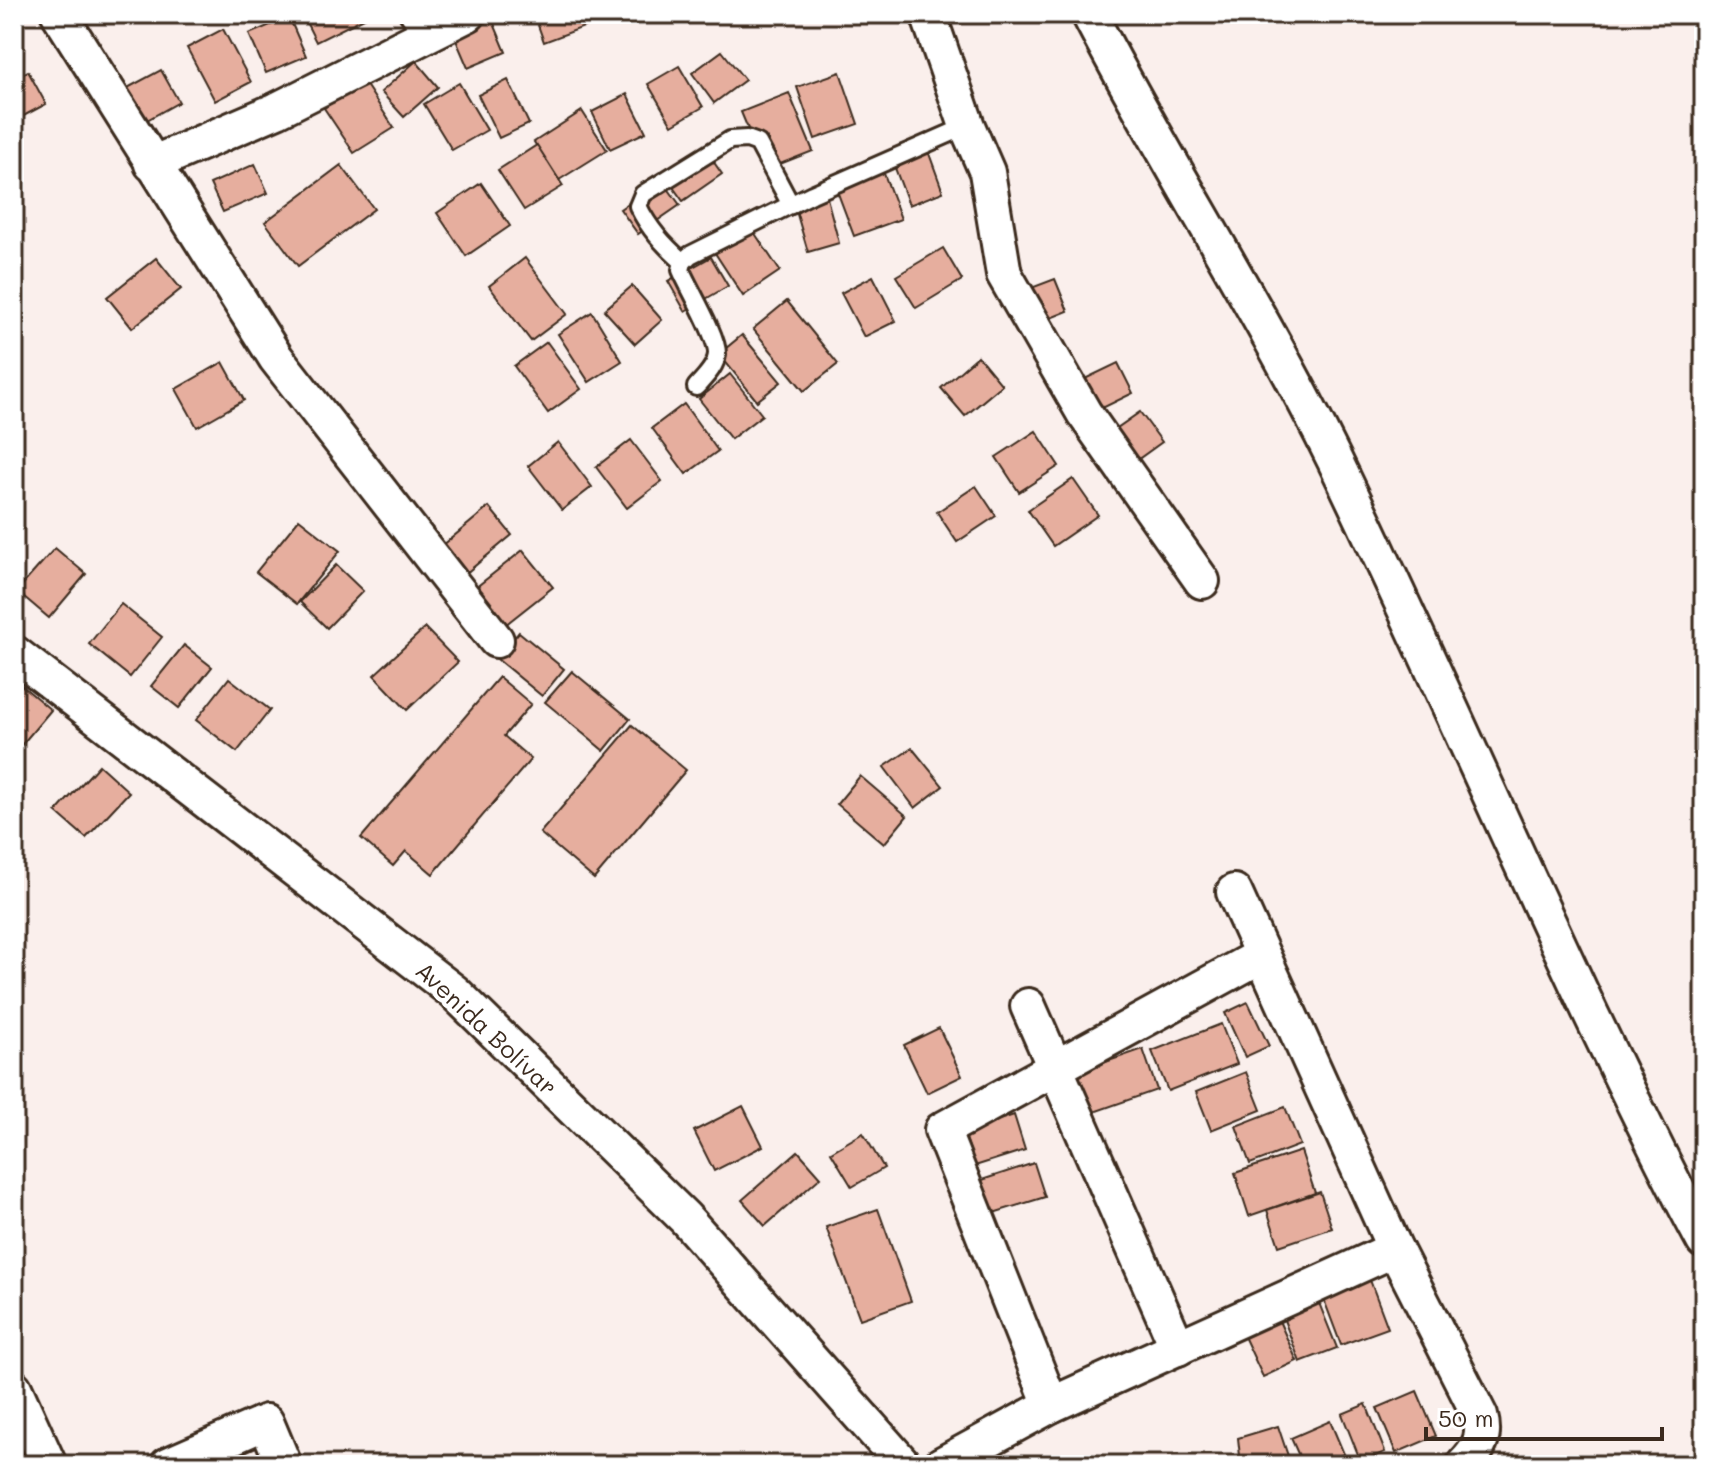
<svg xmlns="http://www.w3.org/2000/svg" width="1718" height="1479" font-family="Mali,sans-serif">
<style>
.building{fill:#e6ae9e;stroke:#3b2a1e;stroke-width:2}
.lines{fill:none;stroke-linecap:round;stroke-linejoin:round}
.lane-casing{stroke:#3b2a1e;stroke-width:22}
.street-casing{stroke:#3b2a1e;stroke-width:40}
.lane{stroke:#fff;stroke-width:16}
.street{stroke:#fff;stroke-width:34}
.labels{text-anchor:middle;dominant-baseline:central;stroke-width:8;stroke-linejoin:round;paint-order:stroke}
.street-label{font-size:24px;fill:#3b2a1e;stroke:#fff}
</style>
<rect width="100%" height="100%" fill="#faefec"/>
<filter id="ink" filterUnits="userSpaceOnUse"><feTurbulence type="fractalNoise" baseFrequency=".0125" numOctaves="2"/><feDisplacementMap in="SourceGraphic" scale="16" xChannelSelector="R" yChannelSelector="G"/><feConvolveMatrix kernelMatrix="1 2 1 2 8 2 1 2 1" color-interpolation-filters="sRGB"/></filter>
<g filter="url(#ink)">
<g class="building">
<path d="M302,14h70l-56,28z"/>
<path d="M459,14h31l16,38 -38,16 -21,-49z"/>
<path d="M534,14h45l5,13 -40,15z"/>
<path d="M605,14h35l-32,10z"/>
<path d="M289,17l17,39 -40,17 -17,-39z"/>
<path d="M223,29l28,53 -36,19 -28,-53z"/>
<path d="M722,51l23,29 -31,23 -22,-30z"/>
<path d="M416,61l22,26 -34,30 -23,-25z"/>
<path d="M679,66l24,41 -31,18 -24,-41z"/>
<path d="M161,70l18,32 -41,23 -18,-33z"/>
<path d="M28,71l18,33 -32,17v-43z"/>
<path d="M840,72l18,52 -43,15 -18,-52z"/>
<path d="M508,80l21,44 -30,14 -21,-43z"/>
<path d="M364,82l30,46 -40,25 -30,-45z"/>
<path d="M459,83l28,47 -35,20 -28,-46z"/>
<path d="M789,93l24,58 -48,19 -24,-58z"/>
<path d="M627,94l19,38 -36,17 -18,-37z"/>
<path d="M582,111l25,39 -48,30 -25,-38z"/>
<path d="M537,145l26,41 -39,24 -26,-40z"/>
<path d="M704,148l18,26 -39,27 -18,-25z"/>
<path d="M927,148l16,44 -34,13 -17,-45z"/>
<path d="M255,164l13,29 -45,19 -13,-28z"/>
<path d="M341,165l33,44 -76,57 -33,-44z"/>
<path d="M883,171l18,48 -47,17 -18,-48z"/>
<path d="M662,180l18,25 -42,29 -18,-25z"/>
<path d="M481,183l29,43 -44,30 -29,-43z"/>
<path d="M826,194l13,49 -31,9 -14,-48z"/>
<path d="M752,229l28,42 -37,25 -28,-43z"/>
<path d="M943,248l19,32 -46,28 -20,-32z"/>
<path d="M711,257l17,29 -43,25 -17,-30z"/>
<path d="M156,258l25,31 -49,39 -25,-31z"/>
<path d="M525,258l42,56 -36,27 -42,-55z"/>
<path d="M873,276l23,45 -32,16 -23,-44z"/>
<path d="M1055,279l13,32 -37,15 -13,-33z"/>
<path d="M632,286l30,34 -27,24 -31,-34z"/>
<path d="M787,301l51,63 -34,27 -51,-62z"/>
<path d="M592,312l30,49 -33,21 -31,-48z"/>
<path d="M742,335l39,47 -24,19 -38,-47z"/>
<path d="M547,342l34,47 -33,24 -34,-47z"/>
<path d="M978,356l24,29 -37,31 -24,-28z"/>
<path d="M223,362l21,38 -47,27 -21,-38z"/>
<path d="M1118,363l15,30 -51,25 -16,-30z"/>
<path d="M730,374l32,41 -31,24 -32,-40z"/>
<path d="M684,404l34,47 -32,23 -34,-46z"/>
<path d="M1140,412l22,30 -43,31 -22,-31z"/>
<path d="M1036,431l23,35 -40,26 -23,-35z"/>
<path d="M631,440l31,41 -35,27 -31,-41z"/>
<path d="M558,442l34,45 -30,23 -34,-44z"/>
<path d="M1073,479l25,36 -45,31 -25,-36z"/>
<path d="M976,486l20,30 -39,26 -20,-30z"/>
<path d="M489,507l23,28 -53,44 -23,-28z"/>
<path d="M299,519l41,32 -43,53 -41,-32z"/>
<path d="M55,548l31,26 -37,44 -32,-27z"/>
<path d="M523,550l30,37 -58,46 -30,-37z"/>
<path d="M336,565l27,26 -36,37 -27,-26z"/>
<path d="M121,604l41,33 -32,40 -41,-33z"/>
<path d="M425,628l33,34 -51,48 -33,-35z"/>
<path d="M519,632l45,37 -22,27 -45,-37z"/>
<path d="M184,645l28,22 -33,41 -28,-22z"/>
<path d="M572,671l58,48 -26,32 -59,-49z"/>
<path d="M499,677l32,27 -27,32 27,23 -98,115 -27,-23 -13,15 -32,-28z"/>
<path d="M229,678l41,32 -33,42 -41,-32z"/>
<path d="M14,679l37,31 -37,44z"/>
<path d="M632,725l54,45 -92,109 -54,-46z"/>
<path d="M912,748l31,38 -28,22 -31,-41z"/>
<path d="M99,765l30,27 -43,46 -30,-26z"/>
<path d="M860,776l47,40 -23,28 -47,-40z"/>
<path d="M1248,1002l21,44 -24,11 -20,-44z"/>
<path d="M1221,1024l16,40 -69,27 -16,-40z"/>
<path d="M939,1028l23,48 -35,17 -23,-48z"/>
<path d="M1143,1049l14,41 -66,23 -14,-41z"/>
<path d="M1246,1072l15,38 -50,20 -15,-38z"/>
<path d="M743,1106l20,40 -49,25 -20,-40z"/>
<path d="M1285,1107l15,38 -50,19 -14,-38z"/>
<path d="M1014,1115l11,35 -50,16 -11,-34z"/>
<path d="M863,1133l21,35 -32,19 -21,-35z"/>
<path d="M798,1151l23,26 -56,49 -23,-26z"/>
<path d="M1301,1151l14,42 -66,23 -14,-43z"/>
<path d="M1034,1163l11,34 -55,17 -11,-33z"/>
<path d="M1320,1192l12,36 -53,18 -12,-36z"/>
<path d="M878,1209l33,92 -51,18 -34,-92z"/>
<path d="M1370,1280l18,48 -47,17 -18,-48z"/>
<path d="M1317,1298l20,50 -37,14 -19,-50z"/>
<path d="M1276,1314l21,47 -34,16 -22,-47z"/>
<path d="M1417,1391l19,45 -40,17 -19,-45z"/>
<path d="M1366,1404l19,48 -24,10 -19,-48z"/>
<path d="M1330,1421l14,33 -24,11h-17l-12,-27z"/>
<path d="M1278,1426l13,39h-50l-3,-27z"/>
</g>
<g class="lines">
<defs>
<g id="lane">
<path d="M408,14l15,23"/>
<path d="M683,262c-19,-17 -34,-33 -45,-56l5,-12 87,-54 17,-1 11,4 33,62"/>
<path d="M696,387c8,-9 20,-20 21,-33 1,-17 -28,-65 -36,-84l2,-8 7,-7 122,-61 155,-68"/>
</g>
<g id="street">
<path d="M59,14l217,344 220,282"/>
<path d="M928,14l39,112 20,46 17,102 80,139 118,168"/>
<path d="M1089,14c78,151 171,294 246,447 88,182 169,368 255,551 37,77 73,154 114,229"/>
<path d="M152,164l125,-54 191,-96"/>
<path d="M14,653l440,339 231,226 219,247"/>
<path d="M1234,892l161,357 85,167c6,21 -1,33 -16,49"/>
<path d="M1028,1006l150,342"/>
<path d="M14,1388l35,77"/>
<path d="M1051,1405l-109,-275 320,-175"/>
<path d="M168,1465l98,-43 18,43"/>
<path d="M941,1465l110,-60 344,-156"/>
</g>
</defs>
<use href="#lane" class="lane-casing"/>
<use href="#street" class="street-casing"/>
<use href="#lane" class="lane"/>
<use href="#street" class="street"/>
</g>
</g>
<g class="labels">
<g class="street-label">
<text transform="translate(487 1028) rotate(43)">Avenida Bolívar</text>
</g>
</g>
<rect width="1718" height="1479" fill="none" stroke="#fff" stroke-width="48"/>
<rect x="24" y="24" width="1670" height="1431" fill="none" stroke="#3b2a1e" stroke-width="3" filter="url(#ink)"/>
<path d="M1426 1427v12h236v-12" fill="none" stroke="#3b2a1e" stroke-width="4"/>
<text x="1438" y="1427" font-size="24" fill="#3b2a1e" stroke="#ffffff" stroke-width="6" paint-order="stroke">50 m</text>
</svg>
